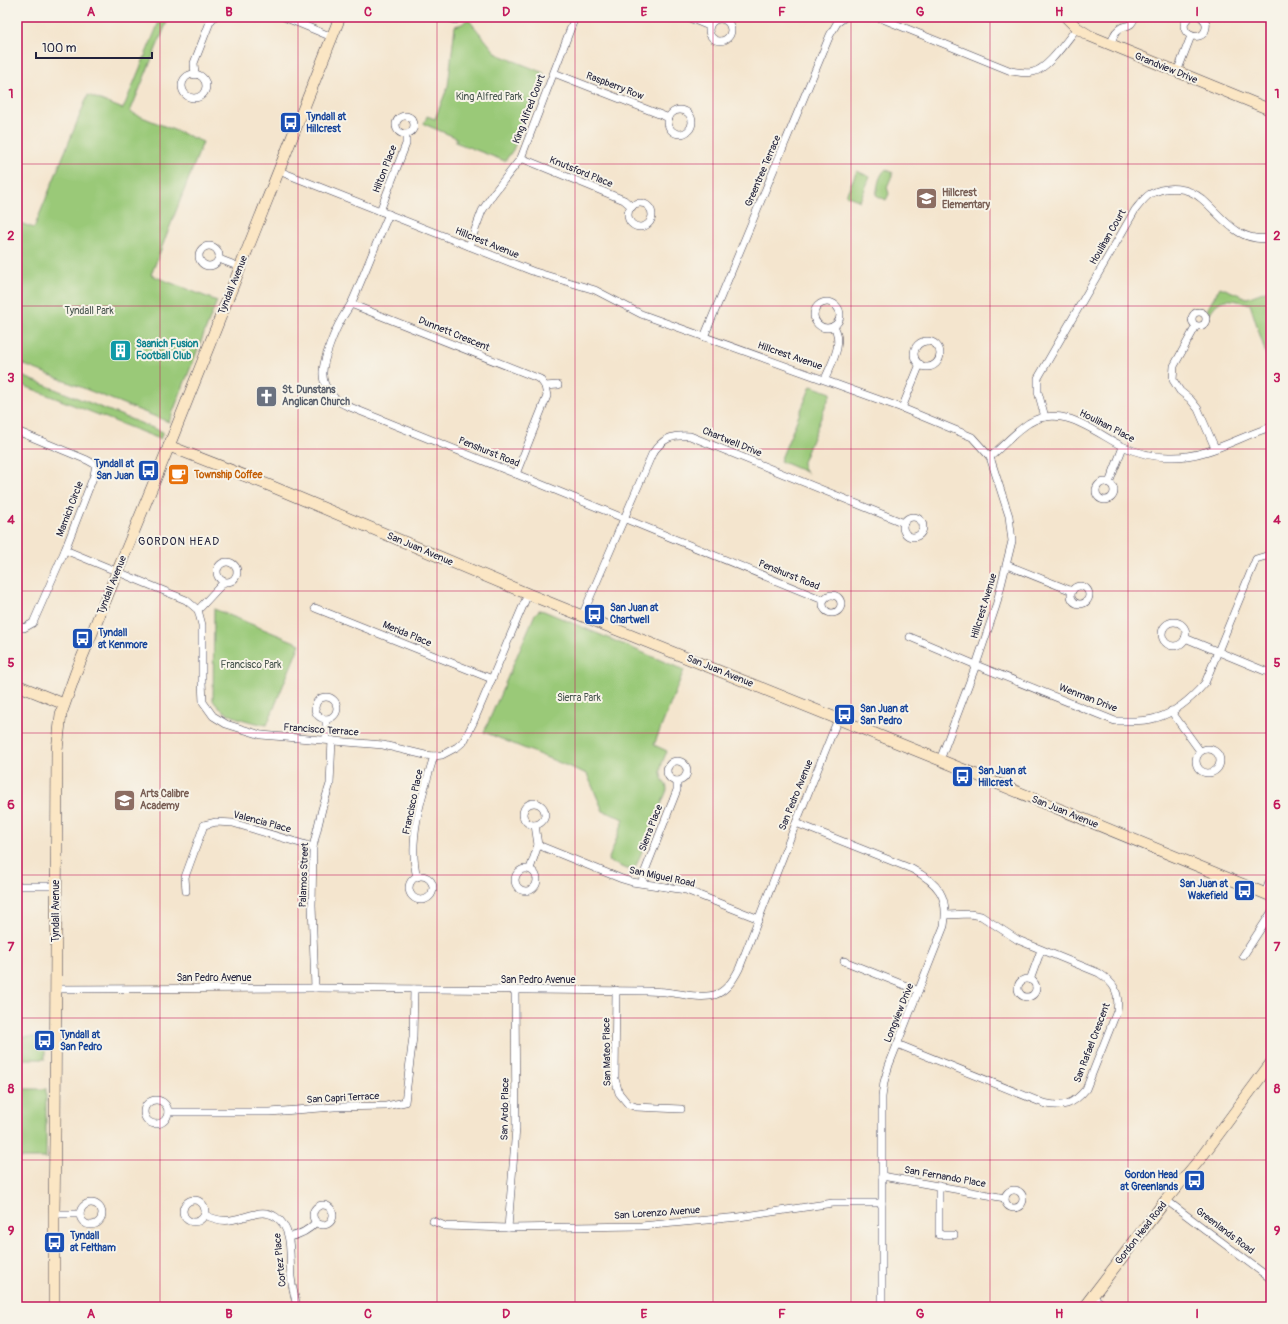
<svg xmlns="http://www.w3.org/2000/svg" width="1288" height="1324" font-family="Pangolin,sans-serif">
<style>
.green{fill:#9ac978;stroke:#5e765a}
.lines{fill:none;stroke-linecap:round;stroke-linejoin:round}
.street-casing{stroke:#423f51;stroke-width:8}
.secondary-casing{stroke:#423f51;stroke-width:12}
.street{stroke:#fff;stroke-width:7}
.secondary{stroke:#fbe6c4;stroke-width:11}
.grid{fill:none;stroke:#c2185b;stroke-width:1;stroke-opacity:0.55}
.labels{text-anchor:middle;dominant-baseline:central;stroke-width:4;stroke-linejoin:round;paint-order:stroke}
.street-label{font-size:10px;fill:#22223b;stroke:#f7f3e8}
.park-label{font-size:10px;fill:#46544d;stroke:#f7f3e8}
.transit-label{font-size:10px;font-weight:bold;fill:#164399;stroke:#f7f3e8;text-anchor:start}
.education-label{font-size:10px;font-weight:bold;fill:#785e54;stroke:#f7f3e8;text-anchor:start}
.culture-label{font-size:10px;font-weight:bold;fill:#0d838f;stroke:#f7f3e8;text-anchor:start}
.worship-label{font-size:10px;font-weight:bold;fill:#5b616d;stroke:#f7f3e8;text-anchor:start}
.food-label{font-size:10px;font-weight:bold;fill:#c56008;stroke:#f7f3e8;text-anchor:start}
.neighbourhood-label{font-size:11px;letter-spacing:1px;fill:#22223b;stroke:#f7f3e8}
.neatline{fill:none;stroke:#c2185b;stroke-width:1.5}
.grid-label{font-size:13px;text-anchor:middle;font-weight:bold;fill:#c2185b}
</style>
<rect width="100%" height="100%" fill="#f7f3e8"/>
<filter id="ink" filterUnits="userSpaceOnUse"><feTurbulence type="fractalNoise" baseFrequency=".025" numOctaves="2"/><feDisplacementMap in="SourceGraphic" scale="8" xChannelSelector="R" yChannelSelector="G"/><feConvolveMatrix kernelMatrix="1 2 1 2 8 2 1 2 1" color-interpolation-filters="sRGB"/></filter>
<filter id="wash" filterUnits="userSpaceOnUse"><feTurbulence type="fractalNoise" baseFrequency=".012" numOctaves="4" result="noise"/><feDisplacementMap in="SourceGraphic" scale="16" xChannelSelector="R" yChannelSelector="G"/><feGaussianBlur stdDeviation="0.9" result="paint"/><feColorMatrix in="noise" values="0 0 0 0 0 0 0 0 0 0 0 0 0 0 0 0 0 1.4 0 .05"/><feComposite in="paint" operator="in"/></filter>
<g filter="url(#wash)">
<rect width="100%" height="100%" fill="#f4e5ce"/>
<g class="green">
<path d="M161,17h8l-39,95 73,30 -52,133 66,26 -48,121 -152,-60v-140l17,6 54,-133 35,14z"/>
<path d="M468,19l29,35 47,19 -31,77 -8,11 -50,-19 2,-4 -33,-14 3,-8 8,3 13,-33 7,-60 7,-2z"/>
<path d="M886,169l7,4 -6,14 2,7 -3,6 -10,-5c2,-9 2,-19 10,-26z"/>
<path d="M857,171l13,6 -10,24 -14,-6z"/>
<path d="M1220,287l27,11 24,-9v81l-21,-66c-18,-4 -29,-10 -40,9l-3,-3z"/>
<path d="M17,374l146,58 -3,7 -143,-56z"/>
<path d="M811,386l20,7 -28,69v7l5,4 -28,-12z"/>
<path d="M214,609l86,35 -33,81c-17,-3 -46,-9 -54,-25z"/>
<path d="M539,610l5,1 140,59 -30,75 13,6c-3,8 -9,18 -5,27 2,5 5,6 5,12l-31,76 -2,3h-7l-19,-8 16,-42 -21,-8 -16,-37 -103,-42 51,-118z"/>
<rect x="17" y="1037" width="28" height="22"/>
<rect x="17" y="1089" width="29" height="69"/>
</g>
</g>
<g filter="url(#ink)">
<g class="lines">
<defs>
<g id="street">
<path d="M284,17l48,20"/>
<path d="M446,17l9,3 7,-3"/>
<path d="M687,17l22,9"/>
<path d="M878,17l133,54c7,1 15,3 22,1 15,-3 34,-32 44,-44"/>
<path d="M1189,17c-16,15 13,29 17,11 1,-4 -1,-8 -5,-11"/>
<circle cx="720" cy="30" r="11"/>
<path d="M1111,45c1,-5 3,-12 7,-15 8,-8 11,1 17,-13"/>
<path d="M1177,72l14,-36"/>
<path d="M554,73l115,45"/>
<circle cx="194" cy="86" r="12"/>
<path d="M195,75l-1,-12 16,-41 4,-5"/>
<circle cx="680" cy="122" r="12"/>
<circle cx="405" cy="125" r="9"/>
<path d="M521,158l103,42 8,7"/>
<path d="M279,171l253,100 63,19 46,24 261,94 70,29 18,20 19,59 3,25 -16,65 -20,59 -36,95"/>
<circle cx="640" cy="215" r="12"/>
<path d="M380,211l26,-67v-10"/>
<path d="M389,214c-13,29 -24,59 -37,88 -3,6 -8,12 -11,18 -6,10 -18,40 -18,52 -1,15 10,27 22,33l171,69 307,126"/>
<path d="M469,246l13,-35 11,-17 28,-36 54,-141"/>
<circle cx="209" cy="256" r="10"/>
<path d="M219,259l21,8"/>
<circle cx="827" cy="315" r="13"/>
<path d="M351,304l189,75 5,7 2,10 -31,78"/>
<circle cx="1199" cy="319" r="7"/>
<path d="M1196,326l-22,40 -1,14 7,11 10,8 8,10 17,39"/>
<path d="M704,337l126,-302 7,-12 8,-6"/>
<circle cx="927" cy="354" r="13"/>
<path d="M825,379c7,-17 19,-35 9,-53"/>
<path d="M545,386l13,-1"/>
<path d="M902,408l18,-44"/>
<path d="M1045,417l-7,-25v-14l97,-168c5,-6 9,-12 15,-16 17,-9 38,-7 52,5 22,19 35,44 69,39"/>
<path d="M17,431l70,29 9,5 -2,10 -29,75 -32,73 -9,5 -7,-3"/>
<path d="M990,457c13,-11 25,-25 39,-34 33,-20 65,9 93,23 15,7 31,11 47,11 36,2 69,-20 102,-30"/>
<circle cx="1105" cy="491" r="9"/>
<path d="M1109,483l14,-36"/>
<circle cx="913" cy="527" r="10"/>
<path d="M65,550l121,50 12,10 4,15v57l1,20 10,14 13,8 35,11 122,10 42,10 9,1 8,-1 15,-8 7,-6 9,-18 55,-129"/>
<circle cx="227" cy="572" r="10"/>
<path d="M1007,565l65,26"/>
<circle cx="1080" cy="595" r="9"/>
<circle cx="832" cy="604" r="9"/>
<path d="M315,608l177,71"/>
<path d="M198,610l26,-28"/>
<path d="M582,616l70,-162c11,-16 19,-19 38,-18l214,87"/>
<circle cx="1174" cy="634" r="12"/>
<path d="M910,637l66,28 139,56c14,0 28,1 41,-3 19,-5 36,-20 49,-35l51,-124 10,-3 5,2"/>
<path d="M1185,638l80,33 6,1"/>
<circle cx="326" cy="708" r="11"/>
<path d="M1171,711l29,40"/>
<path d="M326,719v20"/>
<circle cx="1208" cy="761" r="12"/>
<circle cx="677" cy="771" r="10"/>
<circle cx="534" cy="814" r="11"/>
<path d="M796,823l116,46c26,14 37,27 32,57l-55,139 -5,17 -2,15v210"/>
<path d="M538,845l84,34 10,3 54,8 73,29"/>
<circle cx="526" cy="880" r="11"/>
<path d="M530,869l8,-24 -3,-20"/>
<circle cx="421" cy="888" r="12"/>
<path d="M417,877c-10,-38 6,-85 17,-121"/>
<path d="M642,883l1,-7 34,-86v-9"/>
<path d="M17,886h39"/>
<path d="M186,891l-1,-14 19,-52 12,-3 17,1 80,24"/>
<path d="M1265,894l6,-17"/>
<path d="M1243,956l28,-43"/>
<path d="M844,961l75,30"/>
<circle cx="1027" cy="988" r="9"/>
<path d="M1030,980l11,-30"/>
<path d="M315,988l-3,-83 1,-58 9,-38 8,-25 2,-44"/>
<path d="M56,989l259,-1 331,3c12,0 23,1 34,3 31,5 44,5 59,-25l57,-146 42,-104"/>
<path d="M616,990l-1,89 4,14 9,11 8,3 45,2"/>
<path d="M897,1044l146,59c20,5 30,2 43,-14l31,-78c3,-19 -3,-28 -18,-38l-81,-33 -37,-24 -11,-2 -24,1"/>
<circle cx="156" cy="1112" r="12"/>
<path d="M168,1112h102l64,-5 52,-1 19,-4 8,-65 1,-48"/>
<path d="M882,1176l123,22"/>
<path d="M939,1186v49h15"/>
<circle cx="1014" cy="1199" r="9"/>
<circle cx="194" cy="1211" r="11"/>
<path d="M1166,1200l105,79"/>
<circle cx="91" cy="1214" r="11"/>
<circle cx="323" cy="1215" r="10"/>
<path d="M54,1214h26"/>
<path d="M205,1215c21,10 29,4 50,-1 7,-2 15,-1 21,3 18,12 13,40 15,60 1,10 4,20 6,30"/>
<path d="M433,1221l12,5 63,2 133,-2 98,-9 94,-14h49"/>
<path d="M508,1228l8,-100 -1,-138"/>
<path d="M289,1237c10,-2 20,-7 27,-15"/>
<path d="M1092,1296l14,11"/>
</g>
<g id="secondary">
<path d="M1066,17l11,11 13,8 181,74"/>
<path d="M169,446l97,38 262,110 412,166 331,136"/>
<path d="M17,685l47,19"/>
<path d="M54,1307v-93l1,-77 2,-387 4,-36 15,-42 93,-226 171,-429"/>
<path d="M1084,1307l82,-107 34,-41 71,-96"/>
</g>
</defs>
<use href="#street" class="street-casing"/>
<use href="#secondary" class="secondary-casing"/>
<use href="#street" class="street"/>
<use href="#secondary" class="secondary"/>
</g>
</g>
<path class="grid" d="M160,17v1290M298,17v1290M437,17v1290M575,17v1290M713,17v1290M851,17v1290M990,17v1290M1128,17v1290M17,164h1254M17,306h1254M17,449h1254M17,591h1254M17,733h1254M17,875h1254M17,1018h1254M17,1160h1254"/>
<defs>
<symbol id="bus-square" viewBox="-11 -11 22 22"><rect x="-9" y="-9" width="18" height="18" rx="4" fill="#1a4fb4" stroke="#f7f3e8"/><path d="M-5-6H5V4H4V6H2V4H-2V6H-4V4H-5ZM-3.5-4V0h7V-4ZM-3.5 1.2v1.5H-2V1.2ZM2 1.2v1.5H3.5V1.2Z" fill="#fff"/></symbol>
<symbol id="school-square" viewBox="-11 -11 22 22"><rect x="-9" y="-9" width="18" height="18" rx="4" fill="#8d6e63" stroke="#f7f3e8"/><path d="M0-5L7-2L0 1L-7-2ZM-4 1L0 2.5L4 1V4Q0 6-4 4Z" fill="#fff"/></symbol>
<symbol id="building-square" viewBox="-11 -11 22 22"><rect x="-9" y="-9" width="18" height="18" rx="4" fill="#0f9aa8" stroke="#f7f3e8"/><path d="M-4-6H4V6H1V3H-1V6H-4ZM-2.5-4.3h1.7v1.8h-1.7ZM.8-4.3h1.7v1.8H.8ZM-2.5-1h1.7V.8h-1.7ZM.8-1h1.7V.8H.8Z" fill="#fff"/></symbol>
<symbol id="church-square" viewBox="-11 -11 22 22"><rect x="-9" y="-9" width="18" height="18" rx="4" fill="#6b7280" stroke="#f7f3e8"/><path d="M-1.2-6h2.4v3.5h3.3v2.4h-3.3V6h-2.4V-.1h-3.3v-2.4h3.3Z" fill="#fff"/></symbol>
<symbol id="cafe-square" viewBox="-11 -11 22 22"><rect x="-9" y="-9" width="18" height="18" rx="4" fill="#e8710a" stroke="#f7f3e8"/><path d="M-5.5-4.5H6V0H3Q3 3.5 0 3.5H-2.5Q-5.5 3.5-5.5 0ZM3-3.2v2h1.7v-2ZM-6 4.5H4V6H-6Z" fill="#fff"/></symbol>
</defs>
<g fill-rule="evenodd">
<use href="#bus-square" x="278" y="110" width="25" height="25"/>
<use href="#school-square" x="914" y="186" width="25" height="25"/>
<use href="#building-square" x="108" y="338" width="25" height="25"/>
<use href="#church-square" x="254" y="384" width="25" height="25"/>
<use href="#bus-square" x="136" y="458" width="25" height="25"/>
<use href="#cafe-square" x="166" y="462" width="25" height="25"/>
<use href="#bus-square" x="582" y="602" width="25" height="25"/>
<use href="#bus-square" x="70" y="626" width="25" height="25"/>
<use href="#bus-square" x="832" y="702" width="25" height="25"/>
<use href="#bus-square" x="950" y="764" width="25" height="25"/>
<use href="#school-square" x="112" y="788" width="25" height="25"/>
<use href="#bus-square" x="1232" y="878" width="25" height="25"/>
<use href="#bus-square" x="32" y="1028" width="25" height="25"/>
<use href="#bus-square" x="1182" y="1168" width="25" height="25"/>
<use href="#bus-square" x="42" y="1230" width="25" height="25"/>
</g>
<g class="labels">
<g class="street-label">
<text transform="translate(1166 68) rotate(22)">Grandview Drive</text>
<text transform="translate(615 86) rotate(21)">Raspberry Row</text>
<text transform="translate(529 109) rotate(-69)">King Alfred Court</text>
<text transform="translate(385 169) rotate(-69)">Hilton Place</text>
<text transform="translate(763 171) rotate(-67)">Greentree Terrace</text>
<text transform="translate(581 172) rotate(22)">Knutsford Place</text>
<text transform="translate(1108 237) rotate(-60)">Houlihan Court</text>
<text transform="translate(487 243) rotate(22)">Hillcrest Avenue</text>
<text transform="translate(233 285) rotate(-68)">Tyndall Avenue</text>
<text transform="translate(454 334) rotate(22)">Dunnett Crescent</text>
<text transform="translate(790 356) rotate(19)">Hillcrest Avenue</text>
<text transform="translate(1107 426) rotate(27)">Houlihan Place</text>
<text transform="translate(732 442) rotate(22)">Chartwell Drive</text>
<text transform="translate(489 452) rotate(22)">Penshurst Road</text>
<text transform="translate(70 509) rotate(-69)">Mamich Circle</text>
<text transform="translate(420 549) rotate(23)">San Juan Avenue</text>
<text transform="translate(789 575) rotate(22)">Penshurst Road</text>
<text transform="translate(112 585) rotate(-68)">Tyndall Avenue</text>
<text transform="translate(984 606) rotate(-73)">Hillcrest Avenue</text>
<text transform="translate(407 634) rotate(22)">Merida Place</text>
<text transform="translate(720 671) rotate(22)">San Juan Avenue</text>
<text transform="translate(1088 698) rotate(21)">Wenman Drive</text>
<text transform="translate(321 730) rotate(4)">Francisco Terrace</text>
<text transform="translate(796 795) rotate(-68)">San Pedro Avenue</text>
<text transform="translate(413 802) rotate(-78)">Francisco Place</text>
<text transform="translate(1065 812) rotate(22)">San Juan Avenue</text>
<text transform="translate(262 822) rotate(15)">Valencia Place</text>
<text transform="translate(651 828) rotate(-69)">Sierra Place</text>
<text transform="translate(304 875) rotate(-88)">Palamos Street</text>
<text transform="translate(662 877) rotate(12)">San Miguel Road</text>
<text transform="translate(56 911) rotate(-90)">Tyndall Avenue</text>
<text x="214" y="978">San Pedro Avenue</text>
<text x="538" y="980">San Pedro Avenue</text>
<text transform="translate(899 1013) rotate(-68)">Longview Drive</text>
<text transform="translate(1092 1043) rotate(-69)">San Rafael Crescent</text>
<text transform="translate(607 1052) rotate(-91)">San Mateo Place</text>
<text transform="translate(343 1098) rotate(-3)">San Capri Terrace</text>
<text transform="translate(505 1109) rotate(-89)">San Ardo Place</text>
<text transform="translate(945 1177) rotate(10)">San Fernando Place</text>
<text transform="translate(657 1213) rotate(-4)">San Lorenzo Avenue</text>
<text transform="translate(1225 1231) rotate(37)">Greenlands Road</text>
<text transform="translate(1141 1233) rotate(-52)">Gordon Head Road</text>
<text transform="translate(280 1260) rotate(-96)">Cortez Place</text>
</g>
<g class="park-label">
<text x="489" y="97">King Alfred Park</text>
<text x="89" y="311">Tyndall Park</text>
<text x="251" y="665">Francisco Park</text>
<text x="579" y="698">Sierra Park</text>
</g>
<g class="transit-label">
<text x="306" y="117">Tyndall at<tspan x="306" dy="12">Hillcrest</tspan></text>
<text x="134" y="464" text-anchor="end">Tyndall at<tspan x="134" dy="12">San Juan</tspan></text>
<text x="610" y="608">San Juan at<tspan x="610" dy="12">Chartwell</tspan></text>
<text x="98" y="633">Tyndall<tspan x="98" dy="12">at Kenmore</tspan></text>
<text x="860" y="709">San Juan at<tspan x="860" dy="12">San Pedro</tspan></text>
<text x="978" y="771">San Juan at<tspan x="978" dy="12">Hillcrest</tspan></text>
<text x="1228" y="884" text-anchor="end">San Juan at<tspan x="1228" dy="12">Wakefield</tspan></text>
<text x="60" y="1035">Tyndall at<tspan x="60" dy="12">San Pedro</tspan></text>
<text x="1178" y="1175" text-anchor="end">Gordon Head<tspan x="1178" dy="12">at Greenlands</tspan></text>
<text x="70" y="1236">Tyndall<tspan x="70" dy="12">at Feltham</tspan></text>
</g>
<g class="education-label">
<text x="942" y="193">Hillcrest<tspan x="942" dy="12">Elementary</tspan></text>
<text x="140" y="794">Arts Calibre<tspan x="140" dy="12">Academy</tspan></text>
</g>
<g class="culture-label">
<text x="136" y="344">Saanich Fusion<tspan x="136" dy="12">Football Club</tspan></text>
</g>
<g class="worship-label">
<text x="282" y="390">St. Dunstans<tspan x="282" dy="12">Anglican Church</tspan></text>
</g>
<g class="food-label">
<text x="194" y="475">Township Coffee</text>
</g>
<g class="neighbourhood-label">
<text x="179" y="541">GORDON HEAD</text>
</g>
</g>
<rect width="1288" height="1324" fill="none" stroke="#f7f3e8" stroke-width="44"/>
<path d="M36 52v6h116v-6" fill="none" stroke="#22223b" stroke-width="2"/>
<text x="42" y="52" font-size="12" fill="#22223b" stroke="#f7f3e8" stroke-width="3" paint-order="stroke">100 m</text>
<rect x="22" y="22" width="1244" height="1280" class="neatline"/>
<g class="grid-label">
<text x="91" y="16">A</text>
<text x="229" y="16">B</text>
<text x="368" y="16">C</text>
<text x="506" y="16">D</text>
<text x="644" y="16">E</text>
<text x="782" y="16">F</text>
<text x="920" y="16">G</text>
<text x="1059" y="16">H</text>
<text x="1197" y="16">I</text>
<text x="11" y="98">1</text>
<text x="1277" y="98">1</text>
<text x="11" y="240">2</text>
<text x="1277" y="240">2</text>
<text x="11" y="382">3</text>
<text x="1277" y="382">3</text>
<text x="11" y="524">4</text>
<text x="1277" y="524">4</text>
<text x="11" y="667">5</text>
<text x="1277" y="667">5</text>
<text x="11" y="809">6</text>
<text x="1277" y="809">6</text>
<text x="11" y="951">7</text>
<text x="1277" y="951">7</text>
<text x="11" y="1093">8</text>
<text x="1277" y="1093">8</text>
<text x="11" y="1235">9</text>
<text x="1277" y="1235">9</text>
<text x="91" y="1318">A</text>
<text x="229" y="1318">B</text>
<text x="368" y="1318">C</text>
<text x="506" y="1318">D</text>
<text x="644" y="1318">E</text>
<text x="782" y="1318">F</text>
<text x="920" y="1318">G</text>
<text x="1059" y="1318">H</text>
<text x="1197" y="1318">I</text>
</g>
</svg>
